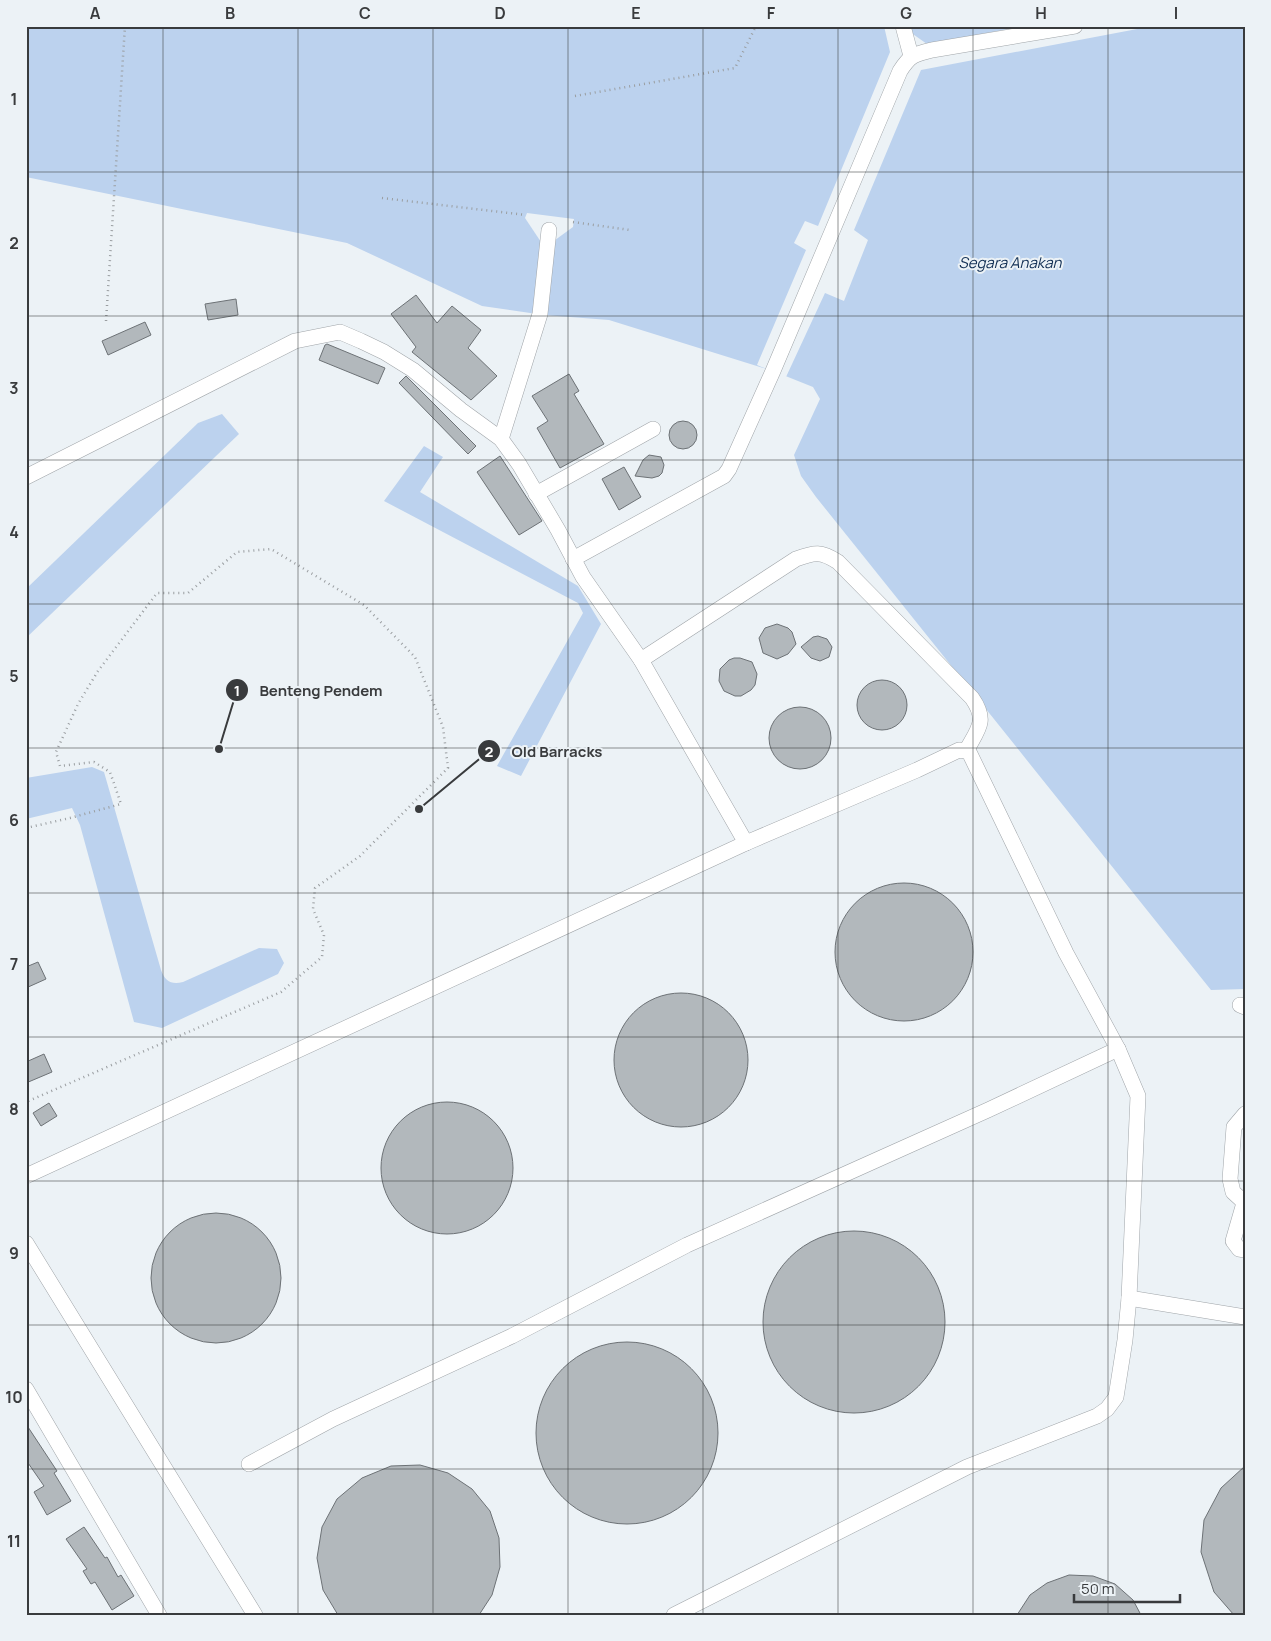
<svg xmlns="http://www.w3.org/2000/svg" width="1271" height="1641" font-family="Manrope,sans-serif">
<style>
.water{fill:#bcd2ee}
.pier{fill:#ecf2f6}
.building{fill:#b2b8bc;stroke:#6d7276}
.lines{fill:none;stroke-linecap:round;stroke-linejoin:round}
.minor-casing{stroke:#a0a5a9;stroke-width:16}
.path{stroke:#9a9ea1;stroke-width:2.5;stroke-dasharray:1 4;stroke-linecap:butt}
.minor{stroke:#fff;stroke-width:15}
.grid{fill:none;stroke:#393b3d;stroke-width:1;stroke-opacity:0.55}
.labels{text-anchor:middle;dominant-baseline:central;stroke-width:4;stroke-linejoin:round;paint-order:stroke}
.water-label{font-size:15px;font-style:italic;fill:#112f54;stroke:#ecf2f6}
.leader{fill:none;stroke:#393b3d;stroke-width:2}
.callout-dot{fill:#393b3d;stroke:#ecf2f6;stroke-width:2}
.mark-label{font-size:15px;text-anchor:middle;font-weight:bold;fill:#fff}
.callout-label{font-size:15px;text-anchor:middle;font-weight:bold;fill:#393b3d;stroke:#ecf2f6;stroke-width:4;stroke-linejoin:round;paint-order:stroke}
.neatline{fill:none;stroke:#393b3d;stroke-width:2}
.grid-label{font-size:16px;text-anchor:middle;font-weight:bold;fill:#393b3d}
</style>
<rect width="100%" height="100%" fill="#ecf2f6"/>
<g class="water">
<path d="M26,26h1219v963l-34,1 -395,-493 -15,-21 -7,-21 26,-56 -7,-12 -40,-16 -164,-51 -65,-5 -62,-9 -135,-63 -321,-66z"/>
<path d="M222,414l17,20 -213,204v-49l172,-166z"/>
<path d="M424,446l19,11 -23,35 158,94 23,38 -80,152 -24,-10 86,-153 -5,-10 -194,-102z"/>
<path d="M92,767l12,5 57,198c4,11 10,15 22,12l76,-34 18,1 7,14 -6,11 -116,54 -28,-6 -54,-197 -8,-17 -46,11v-41z"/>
</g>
<g class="pier">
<path d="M884,26h25l1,6 17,12 98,-18h128l-232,44 -67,160 14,10 -24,61 -19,-8 -39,84 -29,-12 49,-115 -12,-7 11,-22 13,5 72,-174z"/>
<path d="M527,213l47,6 -1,8 -22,16 -10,-1 -16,-24z"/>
</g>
<g class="building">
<path d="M416,295l21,28 15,-17 29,24 -13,18 29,28 -26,24 -59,-48 4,-5 -25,-33z"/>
<path d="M236,299l2,16 -30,5 -3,-16z"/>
<path d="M145,322l6,13 -43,20 -6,-14z"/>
<path d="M327,344l58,24 -7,16 -59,-24 6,-15z"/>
<path d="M569,374l10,17 -5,3 30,50 -44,24 -23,-40 11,-7 -16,-25z"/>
<path d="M406,376l70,70 -8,8 -69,-71z"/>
<circle cx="683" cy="435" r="14"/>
<path d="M649,455l12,2 3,8 -2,8 -3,3 -7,2 -17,-2 8,-16z"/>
<path d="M500,456l42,65 -23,14 -42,-63z"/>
<path d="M624,467l17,30 -22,13 -17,-31z"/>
<path d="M777,624l11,4 4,4 4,12 -8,10 -11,5 -14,-6 -4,-15 6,-10z"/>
<path d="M818,636l9,3 5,8 -3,10 -9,4 -9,-3 -10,-11 12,-10z"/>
<path d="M734,658h6l12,4 5,12 -2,11 -4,5 -10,6h-6l-11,-5 -5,-10 1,-12 9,-9z"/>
<circle cx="882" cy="705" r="25"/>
<circle cx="800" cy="738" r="31"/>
<circle cx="904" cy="952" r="69"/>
<path d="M38,962l8,17 -20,9v-21z"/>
<circle cx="681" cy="1060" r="67"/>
<path d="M44,1054l8,18 -26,11v-21z"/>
<circle cx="447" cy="1168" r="66"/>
<path d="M49,1103l8,13 -16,10 -8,-13z"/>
<circle cx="216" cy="1278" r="65"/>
<circle cx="854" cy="1322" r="91"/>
<circle cx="627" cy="1433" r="91"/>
<path d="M26,1424l31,47 -3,2 17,28 -24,14 -13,-23 10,-6 -18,-26z"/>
<path d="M420,1465l28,8 24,16 18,22 9,27 1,29 -8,28 -13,20h-141l-15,-25 -6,-32 5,-31 15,-28 25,-21 29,-12z"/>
<path d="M1245,1466v149h-11l-20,-23 -13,-40 3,-32 17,-32z"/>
<path d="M84,1527l21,31 2,-1 11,20 3,-2 13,21 -22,14 -17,-28 -4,2 -8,-13 4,-2 -21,-30z"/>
<path d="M1069,1575l24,1 22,8 18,16 8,15h-124l13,-20 17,-12z"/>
</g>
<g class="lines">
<defs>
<g id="minor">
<path d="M903,26l8,30"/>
<path d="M501,439l39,-125 9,-84"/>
<path d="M26,477l269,-136 45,-9 21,9 23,11 29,18 48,40 40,29 18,25 39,66 25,47 58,83 105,183"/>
<path d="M536,494l117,-65"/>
<path d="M573,559l151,-83 5,-7 44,-98 127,-300c10,-16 15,-17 32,-21l143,-24"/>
<path d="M641,660l155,-101c19,-7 25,-8 42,3l134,136c16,23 6,31 -6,53"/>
<path d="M1240,1005l5,2"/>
<path d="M1245,1114l-11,13 -4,52 3,13 12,11"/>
<path d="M26,1176l720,-333 171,-73 42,-20 7,1 4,3 96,199 52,96 20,47 -9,202 -4,42 -9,57 -9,12 -10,7 -130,51 -293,148"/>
<path d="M1244,1203l-11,38 6,8 6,1"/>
<path d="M26,1243l229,372"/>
<path d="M1129,1298l116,19"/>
<path d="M26,1389l133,226"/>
<path d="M249,1464l84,-45 179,-83 175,-91 301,-135 130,-61"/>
</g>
</defs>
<use href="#minor" class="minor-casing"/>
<g class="path">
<path d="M575,96l160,-28 21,-42"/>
<path d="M382,198l144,17"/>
<path d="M573,222l57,8"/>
<path d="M106,321l19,-295"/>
<path d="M26,828l44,-10 51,-14 -11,-32 -16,-10 -34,4 -4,-14 22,-48 20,-33 59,-78h31l49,-41 34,-3 93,56 51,52 28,70 5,41 -88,88 -45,32 -2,21 11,26 -2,22 -41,35 -255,110"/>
</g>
<use href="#minor" class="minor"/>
</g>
<path class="grid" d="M163,26v1589M298,26v1589M433,26v1589M568,26v1589M703,26v1589M838,26v1589M973,26v1589M1108,26v1589M26,172h1219M26,316h1219M26,460h1219M26,604h1219M26,748h1219M26,893h1219M26,1037h1219M26,1181h1219M26,1325h1219M26,1469h1219"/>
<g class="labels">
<g class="water-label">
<text x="1010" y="262">Segara Anakan</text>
</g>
</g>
<path class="leader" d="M219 749L237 690M419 809L489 751"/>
<g class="callout-dot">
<circle cx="219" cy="749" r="5"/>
<circle cx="419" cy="809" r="5"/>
<circle cx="237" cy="690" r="12"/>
<circle cx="489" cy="751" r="12"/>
</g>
<g class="mark-label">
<text x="237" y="696">1</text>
<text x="489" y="757">2</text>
</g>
<g class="callout-label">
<text x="321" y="696">Benteng Pendem</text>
<text x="557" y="757">Old Barracks</text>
</g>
<rect width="1271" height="1641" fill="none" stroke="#ecf2f6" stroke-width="55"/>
<path d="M1074 1594v8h106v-8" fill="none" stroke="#393b3d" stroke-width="2.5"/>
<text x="1081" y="1594" font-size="15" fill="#393b3d" stroke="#ecf2f6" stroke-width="4" paint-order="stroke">50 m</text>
<rect x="28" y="28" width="1216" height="1586" class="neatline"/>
<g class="grid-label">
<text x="95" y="19">A</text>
<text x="230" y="19">B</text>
<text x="365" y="19">C</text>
<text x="500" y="19">D</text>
<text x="636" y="19">E</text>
<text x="771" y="19">F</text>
<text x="906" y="19">G</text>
<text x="1041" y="19">H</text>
<text x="1176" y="19">I</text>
<text x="14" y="105">1</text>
<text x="14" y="249">2</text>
<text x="14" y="394">3</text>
<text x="14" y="538">4</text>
<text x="14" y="682">5</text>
<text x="14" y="826">6</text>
<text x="14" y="970">7</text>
<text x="14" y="1115">8</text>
<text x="14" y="1259">9</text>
<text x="14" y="1403">10</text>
<text x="14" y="1547">11</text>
</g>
</svg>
